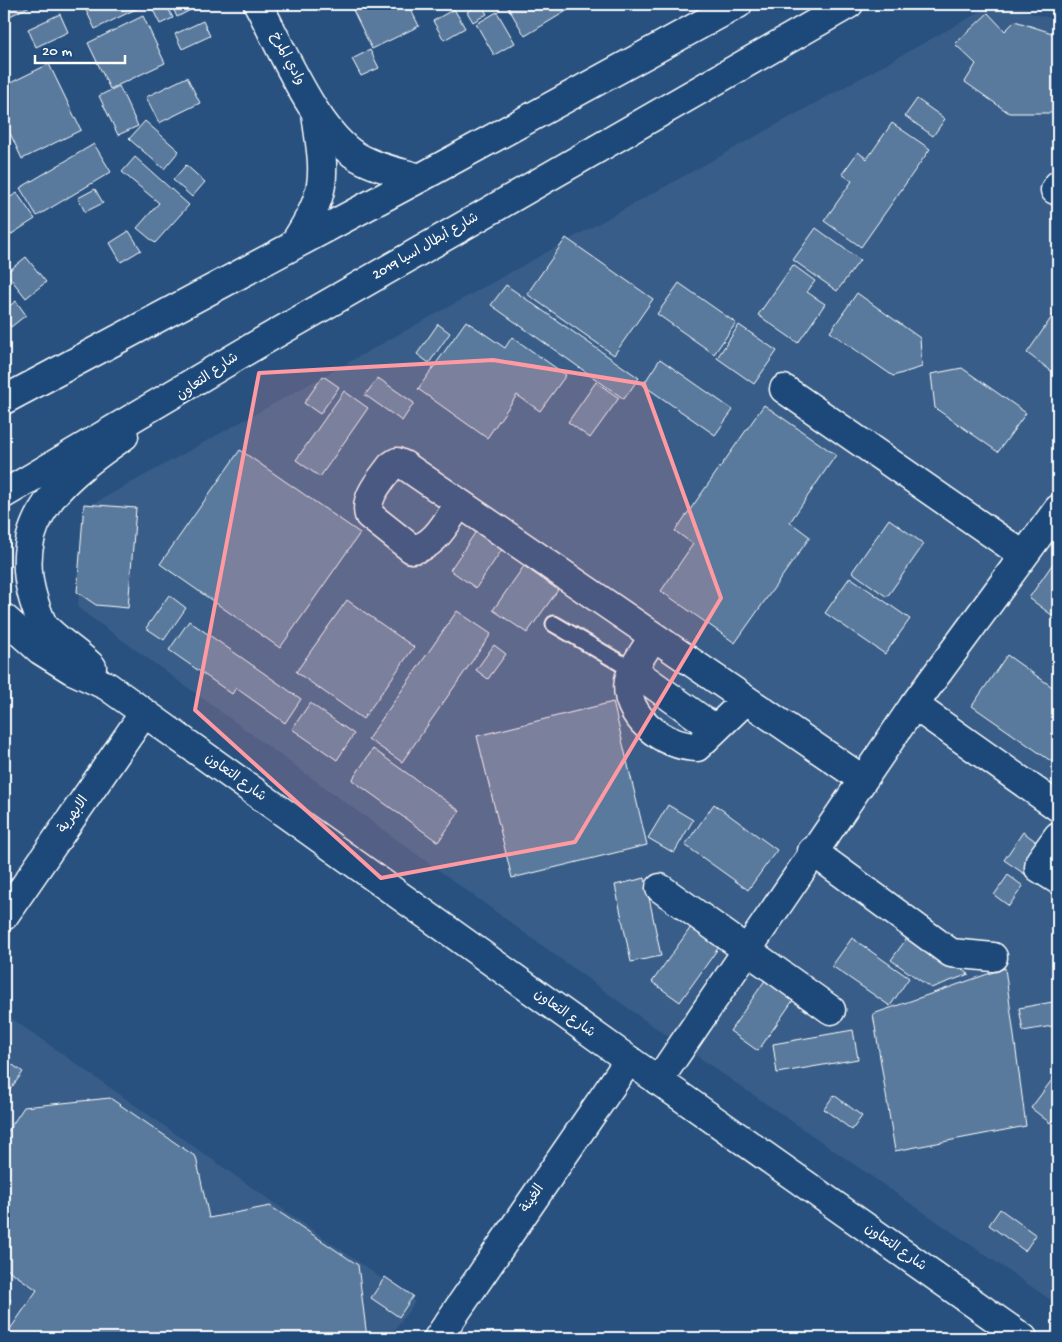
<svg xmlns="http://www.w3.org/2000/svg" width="1062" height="1342" font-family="'Gochi Hand','Playpen Sans Arabic',sans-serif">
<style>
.built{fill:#375d88}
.building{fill:#5a7a9d;stroke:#fff}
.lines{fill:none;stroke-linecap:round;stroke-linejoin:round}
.service-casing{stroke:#fff;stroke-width:19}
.minor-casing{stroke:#fff;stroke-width:31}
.secondary-casing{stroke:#fff;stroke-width:31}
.service{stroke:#1f4a7a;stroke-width:15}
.minor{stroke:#1f4a7a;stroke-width:28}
.secondary{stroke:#1f4a7a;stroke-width:28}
.marked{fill:#ff9aa2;fill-opacity:0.2;stroke:#ff9aa2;stroke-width:4;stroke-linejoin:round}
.labels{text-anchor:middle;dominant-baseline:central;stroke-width:4;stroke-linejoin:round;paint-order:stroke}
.street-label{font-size:14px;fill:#fff;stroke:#1f4a7a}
</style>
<rect width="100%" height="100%" fill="#28517f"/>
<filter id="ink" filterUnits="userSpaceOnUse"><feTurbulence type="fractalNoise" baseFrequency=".02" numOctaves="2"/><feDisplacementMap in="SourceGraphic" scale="10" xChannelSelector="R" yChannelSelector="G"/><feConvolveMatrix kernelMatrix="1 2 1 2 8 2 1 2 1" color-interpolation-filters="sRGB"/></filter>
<g filter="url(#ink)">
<g class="built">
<path d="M994,4l64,16v1285l-415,-286 -565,-411 4,-98z"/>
<path d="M4,1013l411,289 -26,36h-385z"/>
</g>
<g class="building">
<path d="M4,4h30l-30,15z"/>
<path d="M83,4h60l1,1 -49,24z"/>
<path d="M150,4h16l7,14 -13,6z"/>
<path d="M171,4h31l-25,13z"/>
<path d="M350,4h58l11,22 -47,23z"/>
<path d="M481,4l6,10 -14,8 -6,-10z"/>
<path d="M506,4h72l-53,32z"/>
<path d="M454,9l11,19 -21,12 -11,-19z"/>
<path d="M497,12l18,31 -21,12 -18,-31z"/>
<path d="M988,13l17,18 10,-10 43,14v78h-49l-44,-31 11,-18 -21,-20z"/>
<path d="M60,14l8,18 -32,15 -8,-18z"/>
<path d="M143,16l22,47 -55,26 -22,-46z"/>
<path d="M203,21l7,15 -28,13 -7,-15z"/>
<path d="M370,50l9,18 -18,8 -9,-17z"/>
<path d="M49,64l32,66 -59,29 -13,-28h-5v-45z"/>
<path d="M187,77l13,26 -41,20 -13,-26z"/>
<path d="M119,86l19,40 -20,9 -19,-39z"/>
<path d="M917,99l28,20 -12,17 -28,-20z"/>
<path d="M145,121l34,30 -15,18 -35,-30z"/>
<path d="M892,123l38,26 -69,98 -37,-26 28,-40 -10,-7 16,-22 9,7z"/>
<path d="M94,144l17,28 -74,44 -17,-28z"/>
<path d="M135,157l54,48 -34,38 -18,-15 22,-25 -37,-31z"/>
<path d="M186,165l19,17 -13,15 -19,-17z"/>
<path d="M95,189l8,14 -18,9 -7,-14z"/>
<path d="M17,193l18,26 -28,18 -3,-5v-31z"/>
<path d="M816,228l44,32 -23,31 -44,-31z"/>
<path d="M129,231l12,19 -20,12 -11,-19z"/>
<path d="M566,238l87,61 -39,56 -87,-61z"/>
<path d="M26,257l20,25 -20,16 -20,-25z"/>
<path d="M793,265l22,16 -8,11 18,12 -27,39 -40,-28z"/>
<path d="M679,283l57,40 -22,31 -57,-40z"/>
<path d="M506,285l133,93 -15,21 -133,-94z"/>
<path d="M857,293l63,45 2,29 -29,9 -63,-44z"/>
<path d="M16,301l10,14 -15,12 -7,-10v-7z"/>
<path d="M1058,308v68l-31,-23z"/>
<path d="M466,321l39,27 7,-11 54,38 -26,36 -23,-16 -30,43 -69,-49z"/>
<path d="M438,324l12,9 -21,30 -12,-9z"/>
<path d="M739,325l38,26 -23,33 -37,-26z"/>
<path d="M660,359l73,51 -18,25 -72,-50z"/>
<path d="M962,368l64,45 -28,39 -63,-44 -4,-34z"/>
<path d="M323,376l16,11 -19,27 -16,-11z"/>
<path d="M378,378l36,25 -12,18 -37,-26z"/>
<path d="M596,382l23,16 -29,40 -22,-16z"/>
<path d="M344,391l24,17 -48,69 -24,-17z"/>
<path d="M764,405l72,50 -46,67 20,15 -75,106 -74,-52 32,-47 -18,-13z"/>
<path d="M240,450l120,83 -80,115 -120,-84z"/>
<path d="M84,504l52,4 -8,100 -32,-3 -19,-13z"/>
<path d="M889,519l35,25 -37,53 -35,-25z"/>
<path d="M479,527l26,18 -29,43 -26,-18z"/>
<path d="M1058,556v61l-1,2 -28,-21z"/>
<path d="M524,566l34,24 -31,43 -34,-23z"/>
<path d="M850,577l60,42 -25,35 -60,-41z"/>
<path d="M169,595l17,13 -22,32 -18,-12z"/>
<path d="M347,600l67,47 -51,72 -67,-47z"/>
<path d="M457,611l34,23 -89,128 -34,-23z"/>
<path d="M189,621l112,78 -16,24 -49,-35 -4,6 -63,-44z"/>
<path d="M494,645l12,9 -18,25 -12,-9z"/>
<path d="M1007,655l51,36v75l-86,-60z"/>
<path d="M613,702l34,143 -135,33 -35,-142z"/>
<path d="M310,703l44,31 -17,26 -45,-31z"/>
<path d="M373,749l87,62 -22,31 -86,-62z"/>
<path d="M714,804l63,46 -29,40 -63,-45z"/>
<path d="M668,805l25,15 -19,33 -26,-15z"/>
<path d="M1023,832l22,16 -19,27 -22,-15z"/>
<path d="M1008,875l15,11 -14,20 -15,-11z"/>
<path d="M645,878l16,78 -30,6 -16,-77z"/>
<path d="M691,927l28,20 -39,55 -28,-20z"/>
<path d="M910,934l59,40 -38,14 -40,-28z"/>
<path d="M852,938l57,40 -19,28 -58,-40z"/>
<path d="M1005,968l21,158 -131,25 -22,-137z"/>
<path d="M768,976l28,20 -38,55 -28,-20z"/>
<path d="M1058,1001v24l-35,6 -4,-23z"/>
<path d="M853,1030l5,29 -81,14 -4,-29z"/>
<path d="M4,1059l19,13 -19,26z"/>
<path d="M1054,1077l4,3v32l-8,11 -19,-15z"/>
<path d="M834,1095l28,21 -10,14 -28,-21z"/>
<path d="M110,1098l86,59 13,61 61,-12 88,59 9,73h-363l33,-48 -33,-23v-130l20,-30z"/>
<path d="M1000,1209l36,26 -11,16 -36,-26z"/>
<path d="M385,1277l28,19 -14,21 -28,-19z"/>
<path d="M4,1295l7,5 -7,9z"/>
</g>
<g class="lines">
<defs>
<path id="service" d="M554,624l80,47"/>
<g id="minor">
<path d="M258,4c23,43 58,129 100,153 19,11 41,15 62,21"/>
<path d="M1055,190l3,-5"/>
<path d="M293,245c36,-55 32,-68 23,-131"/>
<path d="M784,389l239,166"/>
<path d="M459,504c-12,17 -25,44 -47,45l-43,-34c-5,-18 12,-35 22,-49l6,-4 7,3 458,314"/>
<path d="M4,618l36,32 32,20 35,16 522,374 394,278"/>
<path d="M653,637c-6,11 -22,32 -24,43 -7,35 35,67 68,67l49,-47"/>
<path d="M92,667c-15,-15 -35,-26 -49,-42 -43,-95 10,-140 81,-189"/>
<path d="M634,671l81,58"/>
<path d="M914,705l144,102"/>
<path d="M1058,836l-18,25 -1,7 19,12"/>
<path d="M812,851l139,102 42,4"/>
<path d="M660,888l171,122"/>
<path d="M4,916l140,-203"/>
<path d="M658,1081l256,-376 144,-196"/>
<path d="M438,1338l191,-278"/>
</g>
<g id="secondary">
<path d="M4,400l416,-222 318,-174"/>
<path d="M4,494l247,-146 598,-344"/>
</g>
</defs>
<use href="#service" class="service-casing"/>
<use href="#minor" class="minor-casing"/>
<use href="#secondary" class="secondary-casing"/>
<use href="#service" class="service"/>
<use href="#minor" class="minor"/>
<use href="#secondary" class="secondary"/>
</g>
</g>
<path class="marked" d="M493,360l151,24 77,214 -146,244 -194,36 -186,-168 64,-337z"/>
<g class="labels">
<g class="street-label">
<text transform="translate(287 59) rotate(62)">وادي المرخ</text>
<text transform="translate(426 247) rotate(-30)">شارع أبطال اسيا 2019</text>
<text transform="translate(208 377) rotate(-35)">شارع التعاون</text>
<text transform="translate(235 778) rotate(36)">شارع التعاون</text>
<text transform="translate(74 815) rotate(-55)">الابهرية</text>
<text transform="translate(564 1014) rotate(36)">شارع التعاون</text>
<text transform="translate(533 1199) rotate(-56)">الغينة</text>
<text transform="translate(895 1248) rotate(35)">شارع التعاون</text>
</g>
</g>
<rect width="1062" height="1342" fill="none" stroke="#1f4a7a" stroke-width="20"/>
<rect x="10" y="10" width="1042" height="1322" fill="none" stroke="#fff" stroke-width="2" filter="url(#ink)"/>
<path d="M35 55v8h90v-8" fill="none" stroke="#ffffff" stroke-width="2.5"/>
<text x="42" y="55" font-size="15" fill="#ffffff" stroke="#1f4a7a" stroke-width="4" paint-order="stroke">20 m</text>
</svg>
